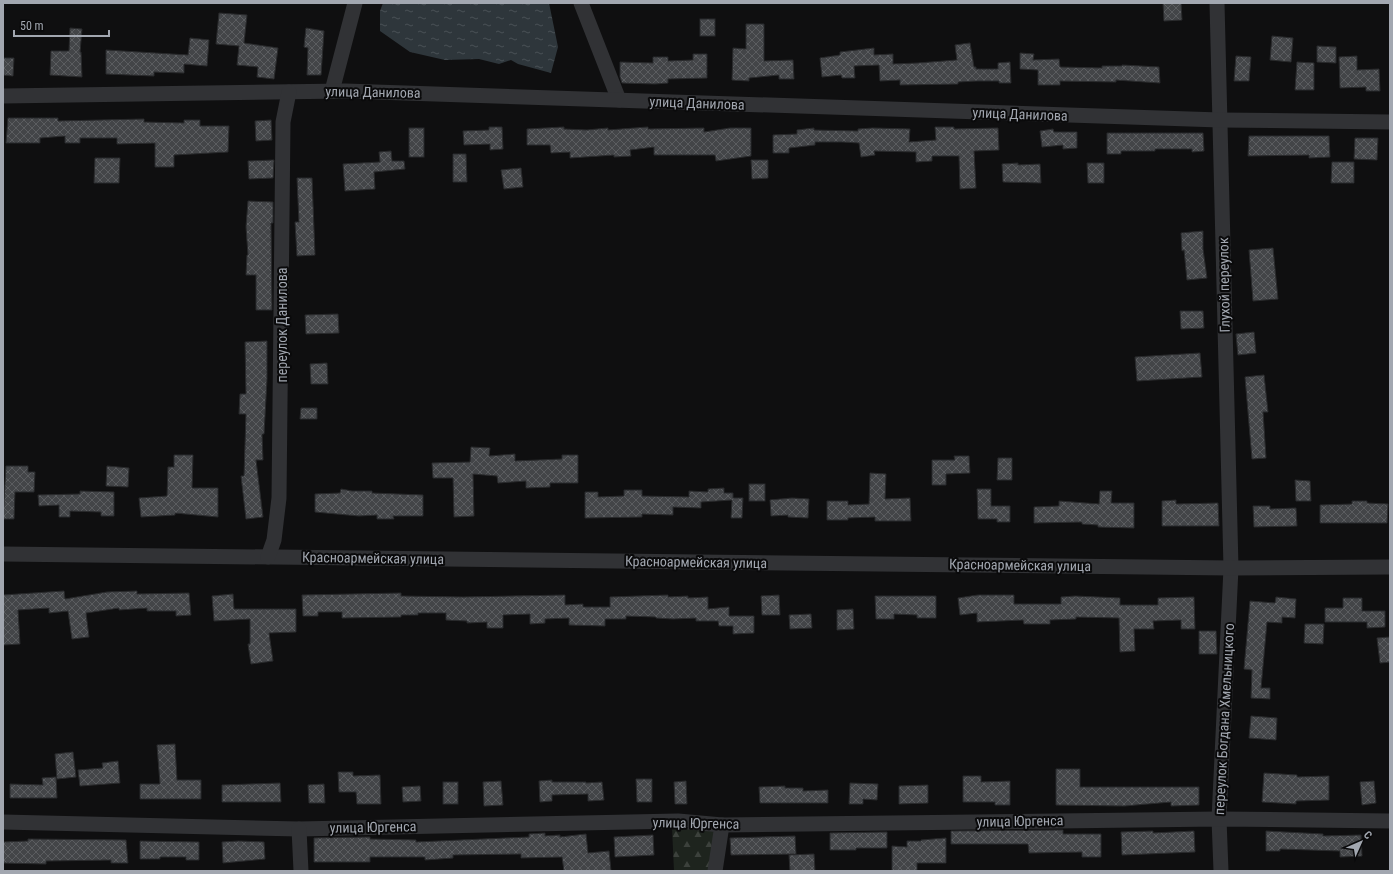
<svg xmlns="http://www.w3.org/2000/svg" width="1393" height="874" font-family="'Roboto Condensed',sans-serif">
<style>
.forest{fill:url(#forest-firs)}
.water{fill:url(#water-ripples)}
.building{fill:url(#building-cross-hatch);stroke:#292a2c}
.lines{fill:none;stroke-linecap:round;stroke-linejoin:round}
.street{stroke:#313235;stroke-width:15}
.labels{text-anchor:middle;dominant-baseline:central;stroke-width:4;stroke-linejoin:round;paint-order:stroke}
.street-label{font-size:14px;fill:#a2a7b0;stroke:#0a0a0b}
</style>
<defs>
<pattern id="forest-firs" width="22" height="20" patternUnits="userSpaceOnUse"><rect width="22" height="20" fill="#1e241e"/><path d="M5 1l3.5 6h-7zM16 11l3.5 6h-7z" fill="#3c413c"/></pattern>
<pattern id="water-ripples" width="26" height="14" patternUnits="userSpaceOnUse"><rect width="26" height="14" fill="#2e363b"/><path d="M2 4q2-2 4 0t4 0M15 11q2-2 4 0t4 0" fill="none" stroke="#495055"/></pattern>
<pattern id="building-cross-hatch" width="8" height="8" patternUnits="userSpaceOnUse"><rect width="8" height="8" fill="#434548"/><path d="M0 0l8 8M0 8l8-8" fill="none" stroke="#5b5d60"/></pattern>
</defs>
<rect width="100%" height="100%" fill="#0f0f10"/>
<path class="forest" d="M716,826l-6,45h-36l-2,-44z"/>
<path class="water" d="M383,3h166l9,44 -7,26 -33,-9 -7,-4 -12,4 -20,-5 -34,1 -35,-8 -30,-21v-20z"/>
<g class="building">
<path d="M1163,3h18l1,17 -18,1z"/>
<path d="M219,13l28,2 -3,28 34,5 -4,31 -17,-2 1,-10 -21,-2 2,-19 -23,-2z"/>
<rect x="700" y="19" width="15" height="17"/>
<path d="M746,24h18v37l29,-1 1,19h-15v-4l-30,3v3l-17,-1 1,-32 13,1z"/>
<path d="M70,28l12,1 -2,23h1l1,25 -32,-2 1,-24h18z"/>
<path d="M306,28l18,3 -3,44h-14l1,-27 -4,-1z"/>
<path d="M1272,36l21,2 -2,24 -21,-2z"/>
<path d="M190,38l19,2 -2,26 -23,-2v9l-30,-1v4l-48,-2v-24l82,5z"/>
<path d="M970,43l4,24h2v2h22v-6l12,-1 1,21h-12v-2h-23l-18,1v2l-58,1v-5l-20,1 -1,-16 -25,1 1,12h-13l-1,-3 -19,2 -2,-19 20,-3v-3l34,-4v7l19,-1v10l25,-1 39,-3 -2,-15z"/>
<path d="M1317,46l19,1v16l-19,-1z"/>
<path d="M1020,53l14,1 -1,6 26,-1 1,8 42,1v-2h20v-1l37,2 1,16 -44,-3v2l-56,-1v4h-22v-15l-18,-1z"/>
<path d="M693,54h14v24l-39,1v4l-13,1 -33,-1 -2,-6v-15l33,1v-6h15v4l25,-1z"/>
<path d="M1236,56l15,1 -2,24h-15z"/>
<path d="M1357,56v14l22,-1 1,22h-14v-4l-26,1 -1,-31z"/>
<path d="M3,58h11l-1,18 -10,-1z"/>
<path d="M1297,62l17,1v27h-19z"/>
<path d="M8,118h50v3l86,-2v3l40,1v-3h16v6h29l-1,26 -54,3v12h-19v-24l-38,1v-6h-37v5h-15v-7l-25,2v5h-34z"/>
<path d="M271,120l1,20 -16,1 -1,-20z"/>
<path d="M489,127h13l1,22 -13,1v-6l-26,1 -1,-14 26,-1z"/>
<path d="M564,127v2l23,1 21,-2v2l40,-3v2l56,-1v4l26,-4h21v28l-35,5 -1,-6h-61v-8l-24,3 1,6 -17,1v-2l-44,3v-6l-19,1 -1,-8h-23v-16z"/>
<path d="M935,127h19v2l44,-1 1,22 -25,1 2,37 -16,1 -1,-33h-27v5l-16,1v-10l-42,-1 1,4 -14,2 -2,-14 -16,-1h-28v3l-26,3v5h-16v-18l24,-1v-4l17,-2v2l44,1v-2l15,-1 37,1 -1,13 27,-2z"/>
<rect x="409" y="128" width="15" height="29"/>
<path d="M1053,129l1,3h23v16l-14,1v-4l-21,2 -2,-16z"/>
<path d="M1107,133h96l1,18 -12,1v-3h-37v2h-34v3h-14z"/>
<path d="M1249,136h80l1,21 -21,1v-3l-61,1z"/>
<path d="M1355,138h23l-1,22 -23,-1z"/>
<path d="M391,151l1,10h12l1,8 -31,3 1,17 -30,2 -2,-27 37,-2 -1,-10z"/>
<path d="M453,154h13l1,28h-14z"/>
<path d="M95,158h25l-1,25h-25z"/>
<path d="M274,160l-1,18 -24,1 -1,-18z"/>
<path d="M751,160h17v18l-16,1z"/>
<path d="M1332,162h22v21h-23z"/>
<path d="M1018,163v2l22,-1 1,19 -38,-1 -1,-18z"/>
<path d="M1087,163h17v20h-16z"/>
<path d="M521,168l2,19 -19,2 -3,-19z"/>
<path d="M297,178h15l3,77 -18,1 -2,-34h4z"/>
<path d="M248,201l25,1v21h-2l1,87h-16v-35h-10l1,-20h1l-2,-28z"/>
<path d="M1203,231v18l4,29 -20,2 -3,-30 -2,1 -1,-18z"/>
<path d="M1273,248l5,51 -25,2 -4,-51z"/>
<path d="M1180,311h23l1,17 -23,1z"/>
<path d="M338,314l1,19 -33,1 -1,-19z"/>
<path d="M1254,332l2,21 -18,2 -2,-21z"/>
<path d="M267,341v38l-3,55h-2l1,26h-7l7,57 -17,2 -5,-43h3l2,-62h-7l1,-20h6l-1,-52z"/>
<path d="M1200,353l2,24 -65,4 -2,-24z"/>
<path d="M327,363l1,21h-17l-1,-20z"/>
<path d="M1264,375l4,37h-5l3,46 -14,1 -7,-82z"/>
<path d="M301,408h16v11h-17z"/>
<path d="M471,447l19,1 -1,8 26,-2v7l47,-2v-4h16v28h-28v4l-24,1v-7l-28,2 -1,-7 -24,-2 1,42 -20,1 -1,-39h-20l-1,-15 38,-1z"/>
<path d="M174,455h19l-1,33h26v29l-43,-4v2l-34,2 -2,-19 28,-2 1,-29h6z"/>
<path d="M954,456h15l1,17 -24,1v11h-14v-25h23z"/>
<path d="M998,458h14v22h-15z"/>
<path d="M6,466h22v6h7l-1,20h-19l-1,27h-11z"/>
<path d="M107,466l22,2 -1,19 -22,-1z"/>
<path d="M870,473l16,1 -1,25 25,-1 1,23h-36v-4l-27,1v2h-21v-19h21v4l21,-1z"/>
<path d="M1295,480l15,1 1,20h-15z"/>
<rect x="749" y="484" width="16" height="17"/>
<path d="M724,488v5h9v5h10l-1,20h-11l1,-18 -31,2v6l-28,-1v8l-31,-1v3l-57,1v-26h13v5l26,-1v-6h18v6l47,1v-6l19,1v-3z"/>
<path d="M341,489l11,2h20v2l51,2v21h-30l1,3h-17v-4l-18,1 -44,-4v-18l25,-1z"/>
<path d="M977,489h14v17h19v16h-13v-3h-19z"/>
<path d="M80,491l34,1v24h-13v-4l-31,-1v6h-11v-12l-20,1 -1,-11 42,-1z"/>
<path d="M1100,491h12l-1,12h23v25l-36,-1v-2l-16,-1v-2l-48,1v-16l25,-1v-5l40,3z"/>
<path d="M792,498l17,1 -1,19 -20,-1v-2l-17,1 -1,-16z"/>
<path d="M1176,500v4l42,-1 1,23h-57v-25z"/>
<path d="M1352,501h15v2l21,1 -1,19h-67v-18l32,-1z"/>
<path d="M1253,506h17v3l26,-1 1,18 -43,1z"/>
<path d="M64,591l1,8 42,-7 30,-1v3l52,-1 2,22 -15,1v-5h-29v-3l-28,2v-2l-33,5 3,24 -17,2 -4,-28 -19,2v-5l-31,2 2,34 -17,1v-50z"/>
<path d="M401,593v3l62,1 102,-2v10l18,-1v3h27v-10l58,-2v2l20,-1v2l20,-1v12l21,-2v9h25v17l-21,1v-8h-14l-1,-5h-22v-3l-23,1 -17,-1v-1l-30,-1v3h-21v7l-36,-1v-7l-24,1v4l-15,1v-10l-27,1v13h-16v-6l-20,1v-2l-21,-1v-7h-28v2h-17v2l-59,1v-6h-24v4h-15l-1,-21z"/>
<path d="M233,594l1,15h62v23l-27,1 4,28 -22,3 -3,-20h2v-25l-36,2 -2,-25z"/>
<path d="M779,595l1,20h-18l-1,-19z"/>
<path d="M978,595h36v9h47v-7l14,-1 45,2v7h38v-7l36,-1 1,32h-14v-9l-28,1 1,8h-20l1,22 -15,1 -1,-34 -43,-1v2l-26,1v4h-26l-1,-4 -46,2v-9l-17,2 -2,-17z"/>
<path d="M875,596h61v22h-19v-3l-23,-1v5h-18z"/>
<path d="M1276,597l20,2 -1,19 -13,-1v6l-15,-1 -6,66h9v11l-19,-1 1,-28 -8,-1 6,-68 25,2z"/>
<path d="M1343,598h19v13h23v16l-18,1v-6h-42v-14h18z"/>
<path d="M853,609l1,20 -17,1v-20z"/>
<path d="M811,614l1,14 -22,1 -1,-14z"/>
<path d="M1305,624h19l-1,20 -19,-1z"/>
<path d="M1199,631h17l1,23h-18z"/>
<path d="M1390,637v25l-10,1 -3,-25z"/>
<path d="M1251,716l26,2 -1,22 -27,-2z"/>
<path d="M175,744l2,36h24v19h-61v-15h20l-3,-39z"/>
<path d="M73,752l3,25 -19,2 -2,-25z"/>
<path d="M118,761l2,22 -40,3 -2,-16 25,-2 -1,-5z"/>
<path d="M1056,769h24v18h119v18l-28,1v-4l-47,4 -68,-1z"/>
<path d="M338,772h15v4l27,-1 1,29h-24l-1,-12h-17z"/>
<path d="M1264,773l33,2v2l32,-1v24l-33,1v3l-34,-2z"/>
<path d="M963,776h18v6l29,-1v24h-15v-3h-32z"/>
<path d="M56,777l1,21h-47v-14l33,1 -1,-7z"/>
<path d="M636,779h16v23h-15z"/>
<path d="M552,780v2h34v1l16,-1 2,18 -16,1v-7l-36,1v6l-12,1 -1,-21z"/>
<path d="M501,781l2,24 -19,1 -1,-24z"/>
<path d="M686,781l1,23h-12l-1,-22z"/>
<path d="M1374,781l2,22 -14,2 -2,-23z"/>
<rect x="443" y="782" width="15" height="22"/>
<path d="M280,783l1,19h-59v-17z"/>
<path d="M850,783l28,1 -1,16 -14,-1v5h-14z"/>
<path d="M324,784l1,19h-16l-1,-18z"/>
<path d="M928,785v18l-29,1v-18z"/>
<path d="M420,786l1,15 -18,1 -1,-15z"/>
<path d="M785,786v2h18v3l25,-1v13h-68l-1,-16z"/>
<path d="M1063,830v4h38v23h-19v-5l-53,1 -1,-9h-77v-13z"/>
<path d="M1153,831v2l41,-2 1,21 -73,3 -1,-23z"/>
<path d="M1266,831l57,3v2l38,-1 1,21 -22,1v-6l-60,-2v2h-14z"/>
<path d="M887,832v16h-31v2h-26v-17z"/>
<path d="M545,833v3l15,-1v2l26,-3 2,19 21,-2 2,20h-47l-2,-14 -41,1v-4l-68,1v3l-28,2v-3h-55v5h-56v-24l56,-1v2l46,1v2l113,-5v-3z"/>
<path d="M653,835l1,20 -39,2 -1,-20z"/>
<path d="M795,836l1,18 -65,1 -1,-17z"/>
<path d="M946,838v25h-29v8h-25v-25l15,1v-6h14v-1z"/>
<path d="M28,839l98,1 2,23h-17v-3l-65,1v3l-43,-1v-21l25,-1z"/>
<path d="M140,841l59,1v18h-13v-3h-26v2h-20z"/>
<path d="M239,841l25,1 1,17 -42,4 -1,-21z"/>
<path d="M814,854l1,17h-25l-1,-16z"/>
</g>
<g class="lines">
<g class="street">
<path d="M581,3l38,97"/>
<path d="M1217,3l14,565 -12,251 2,52"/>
<path d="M332,91l23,-88"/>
<path d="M3,96l342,-5 875,29 170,2"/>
<path d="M3,554l1228,14 159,-1"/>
<path d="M268,557l6,-17 5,-42 4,-376 6,-30"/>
<path d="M3,822l296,7 379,-8 44,4 497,-6 171,2"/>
<path d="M299,829l2,42"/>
<path d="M715,871l7,-46"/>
</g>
</g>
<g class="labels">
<g class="street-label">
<text transform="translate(373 92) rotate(1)">улица Данилова</text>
<text transform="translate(697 103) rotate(2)">улица Данилова</text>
<text transform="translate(1020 114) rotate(2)">улица Данилова</text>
<text transform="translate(1224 285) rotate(-91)">Глухой переулок</text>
<text transform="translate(282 325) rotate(-90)">переулок Данилова</text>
<text transform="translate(373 558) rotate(1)">Красноармейская улица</text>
<text transform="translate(696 562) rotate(1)">Красноармейская улица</text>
<text transform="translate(1020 565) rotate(1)">Красноармейская улица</text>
<text transform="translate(1224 719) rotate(-87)">переулок Богдана Хмельницкого</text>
<text transform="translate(1020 821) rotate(-1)">улица Юргенса</text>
<text transform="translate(696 823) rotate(1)">улица Юргенса</text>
<text transform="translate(373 827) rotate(-1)">улица Юргенса</text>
</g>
</g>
<rect width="1393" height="874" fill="none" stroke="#a2a7b0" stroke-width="8"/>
<g transform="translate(1361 842) rotate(45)" stroke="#0a0a0b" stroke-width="3" paint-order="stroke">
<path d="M0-3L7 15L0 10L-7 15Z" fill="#a2a7b0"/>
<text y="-6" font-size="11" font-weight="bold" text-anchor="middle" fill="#a2a7b0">С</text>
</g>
<path d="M14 30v6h95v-6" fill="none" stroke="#a2a7b0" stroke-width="2"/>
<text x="20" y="30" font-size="12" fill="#a2a7b0" stroke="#0a0a0b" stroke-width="3" paint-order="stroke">50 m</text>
</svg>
